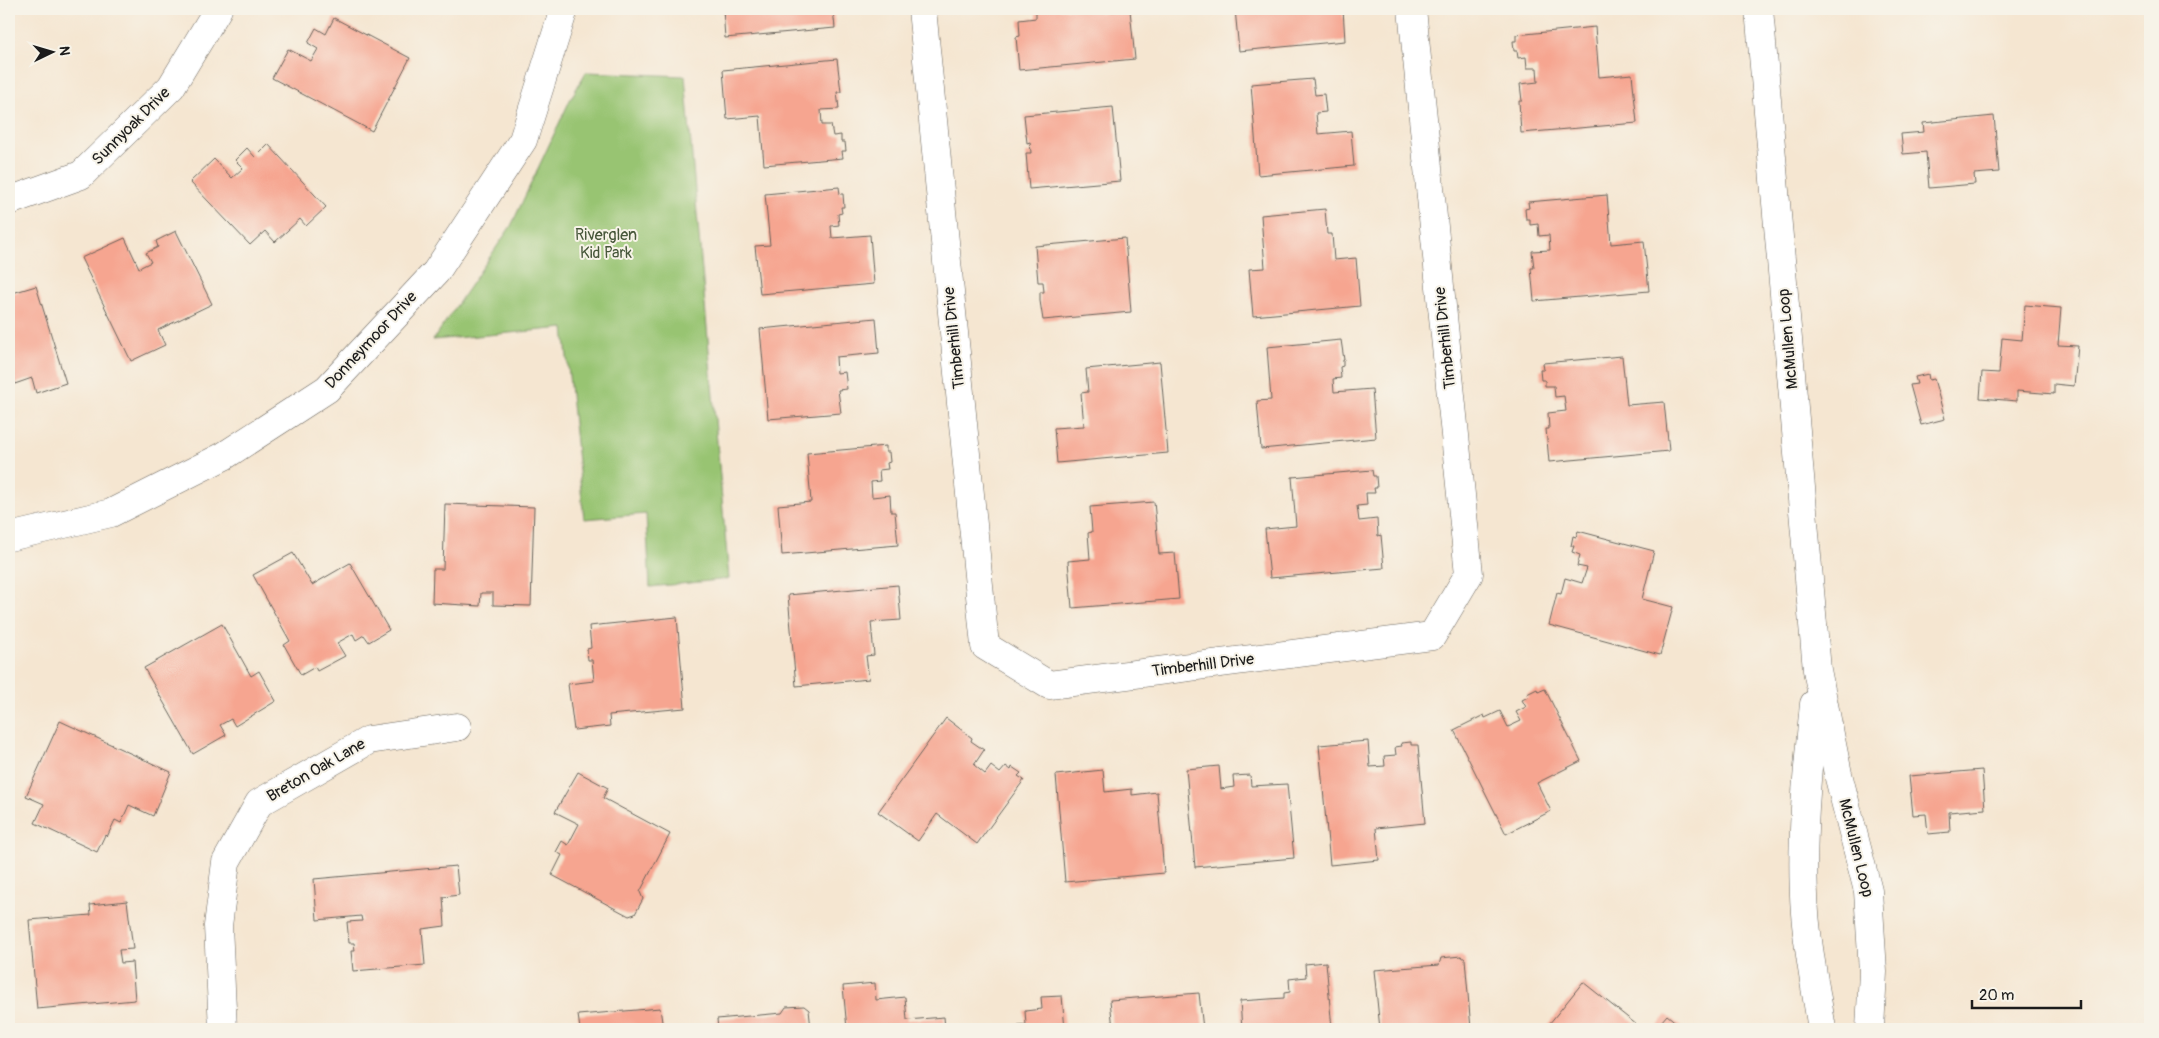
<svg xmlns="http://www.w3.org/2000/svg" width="2159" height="1038" font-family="Pangolin,sans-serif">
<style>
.green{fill:#98c472;stroke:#5a7047}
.building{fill:#f6a590}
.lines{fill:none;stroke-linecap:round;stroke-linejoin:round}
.minor-casing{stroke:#68635b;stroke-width:29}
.tertiary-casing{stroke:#68635b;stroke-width:29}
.minor{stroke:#fff;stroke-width:28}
.tertiary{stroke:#fff;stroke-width:28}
.labels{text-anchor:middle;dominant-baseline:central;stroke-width:4;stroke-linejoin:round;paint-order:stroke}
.street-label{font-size:16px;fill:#1c1c1c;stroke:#f7f3e8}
.park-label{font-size:16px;fill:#47573a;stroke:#f7f3e8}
</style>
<rect width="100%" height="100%" fill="#f7f3e8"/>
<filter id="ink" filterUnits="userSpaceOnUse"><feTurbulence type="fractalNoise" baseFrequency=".02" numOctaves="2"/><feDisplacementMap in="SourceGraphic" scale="10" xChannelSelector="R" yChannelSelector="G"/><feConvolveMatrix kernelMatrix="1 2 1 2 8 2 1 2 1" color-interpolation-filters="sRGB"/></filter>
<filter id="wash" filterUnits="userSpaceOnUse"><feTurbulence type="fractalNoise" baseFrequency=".0096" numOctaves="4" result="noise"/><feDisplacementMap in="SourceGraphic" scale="20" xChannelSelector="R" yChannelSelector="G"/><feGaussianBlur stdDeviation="1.12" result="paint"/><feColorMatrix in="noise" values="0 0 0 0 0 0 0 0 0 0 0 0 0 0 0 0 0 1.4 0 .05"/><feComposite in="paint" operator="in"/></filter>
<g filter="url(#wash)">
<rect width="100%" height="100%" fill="#f5e6d1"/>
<path class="green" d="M586,72l99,4 44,503 -79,8 -4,-73 -62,5 -20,-191 -131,12 78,-114 59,-126z"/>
<g id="blocks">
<g class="building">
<path d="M723,9h110l2,19 -110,10z"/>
<path d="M1036,9h62l1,4 31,-3 5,49 -116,11 -3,-33 4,-1 -1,-16 17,-2z"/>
<path d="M1235,9h108l2,32 -106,10z"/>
<path d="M334,18l76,40 -38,73 -100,-53 16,-29 23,12 7,-12 -10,-6 8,-15 10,6z"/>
<path d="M1595,27l4,50 33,-3 5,49 -116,10 -2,-32h3l-2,-17 18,-2 -1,-14h-10l-1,-11 -8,1 -1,-7h-3l-1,-10h3v-6z"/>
<path d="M837,59l4,33h-4l2,17 -18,1 1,15h9l2,11 8,-1v7h4l1,9h-4l1,7 -79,7 -4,-49 -33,3 -4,-49z"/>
<path d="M1313,79l2,16 9,-1 2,18 -10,1 2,21 33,-3 3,35 -96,9 -7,-91z"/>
<path d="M1113,107l7,74 -91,8 -3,-36h5l-1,-11 -3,1 -3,-28z"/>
<path d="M1994,116l5,56 -25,2 1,10 -46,4 -3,-36 -23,2 -2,-20 23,-2 -1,-9z"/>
<path d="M268,144l58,63 -20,19 -6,-7 -25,23 -10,-11 -15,14 -60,-63 24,-23 18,19 11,-10 -8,-8 12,-12 8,9z"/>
<path d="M839,187l1,7h3l1,13h-3l1,6 -4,1 1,11 -8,1 1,12 38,-3 4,49 -114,10 -5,-48 15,-1 -5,-51z"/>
<path d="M1607,195l4,49 33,-3 5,50 -115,10 -3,-33h3l-2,-17 18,-1 -1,-15 -10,1 -1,-12 -8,1v-6h-4l-1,-10 4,-1 -1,-6z"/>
<path d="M1325,209l2,25h5l2,26 22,-2 4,48 -107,10 -4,-47 16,-1 -4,-53z"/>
<path d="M176,231l36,73 -54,26 7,15 -34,16 -50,-103 44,-20 14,30 12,-6 -5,-9 12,-6 -2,-6z"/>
<path d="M1125,238l6,74 -88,8 -3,-19v-9h4l-1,-10h-5l-3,-36z"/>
<path d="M36,286l30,97 -30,10 -4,-15 -23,8v-92z"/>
<path d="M2025,305l36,3 -3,37 20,1 -4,40 -20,-2v10l-37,-3v10l-37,-3 2,-26 17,1 3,-35 20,2z"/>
<path d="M876,318l3,35 -43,4 1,16 8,-1 2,17 -9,1 3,23 -73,6 -8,-90z"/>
<path d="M1341,340l3,20h-1v6l-3,1 1,11 -8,1 1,13 38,-3 4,49 -115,11 -4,-48 14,-1 -4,-53z"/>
<path d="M1622,356l5,49 37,-3 5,49 -120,11 -3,-33h3l-1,-16 18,-2 -2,-15 -9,1 -1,-11h-9v-6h-4l-1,-10h4l-1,-7z"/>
<path d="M1160,362l8,91 -111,10 -3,-35 30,-2 -3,-33 7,-1 -2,-23z"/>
<path d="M1928,374l1,6 5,-1 11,40 -24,6 -11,-40 7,-1 -2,-7z"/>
<path d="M886,446v6h3l1,10 -3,1 1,6 -9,1 1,11 -9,1 1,15 18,-2 1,17h4l3,33 -116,10 -4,-50 33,-3 -4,-49z"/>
<path d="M1372,470l1,6h3l1,12h-3l1,5h-9l1,12 -10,1 2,15 18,-2 1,17 3,-1 3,33 -114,10 -5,-49 31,-3 -4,-49z"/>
<path d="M1154,502l5,52 16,-1 4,46 -107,9 -4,-47 22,-2 -2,-26 4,-1 -2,-25z"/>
<path d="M445,504l89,3 -3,99 -38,-1v-12h-12l-1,13 -48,-3 1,-34h10z"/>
<path d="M1578,531l76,20 -12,48 31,8 -13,48 -111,-30 8,-32 4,1 4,-16 17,5 5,-15 -10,-2 3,-11 -8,-3 2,-6h-3l2,-10 3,1z"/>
<path d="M293,553l19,32 38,-22 39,67 -20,12 -5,-7 -8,5 -3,-6 -16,9 8,13 -28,15 -2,-4 -14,8 -17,-30 6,-4 -37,-66z"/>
<path d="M898,585l3,35 -30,2 3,33 -8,1 3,23 -73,7 -8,-91z"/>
<path d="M677,617l8,91 -76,7 1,11 -36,4 -6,-46 26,-3 -2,-21h-4l-1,-11 4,-1 -2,-22z"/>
<path d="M222,624l29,52 8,-5 17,30 -41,25 -4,-7 -11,6 6,10 -33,19 -49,-86z"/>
<path d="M1537,689l1,3 7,-3 36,72 -44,22 14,28 -45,23 -52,-104 30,-15 1,3 15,-7 8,16 13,-6 -5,-9 10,-5 -4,-7 6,-3 -1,-3z"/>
<path d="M946,718l26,20 -1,3 13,9 -10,15 11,9 6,-8 9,7 6,-7 5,4 1,-3 9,6 -3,3 6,4 -47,64 -40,-30 -19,27 -40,-29z"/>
<path d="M60,721l111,51 -18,44 -24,-11 -8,18 -6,-3 -8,17 -2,-2 -8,17 -62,-29 9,-19 -18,-8z"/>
<path d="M1368,741l2,26 15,-1 -1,-10 12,-1 -1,-8 7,-1 -1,-3 10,-1v3h7l7,78 -49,5 3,32 -49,5 -11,-120z"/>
<path d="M1219,766l2,23 13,-2 -1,-11 17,-1 1,11 36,-2 7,74 -99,9 -9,-98z"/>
<path d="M1103,770l2,22 27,-3v6l25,-3 7,81 -99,9 -9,-107z"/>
<path d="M1982,770l3,39 -36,3 1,20 -22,2 -2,-20 -13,1 -4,-39z"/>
<path d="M578,772l30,16 -5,10 67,36 -30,58 3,7 -8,15 -6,2 -77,-41 10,-20 -6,-3 6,-11 6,4 11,-21 -24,-12z"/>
<path d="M456,866l3,29 -16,2 2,29 -23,3 3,36 -72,6 -2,-20h4l-1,-8h-5l-2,-21 15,-1 -1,-5 -44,4 -3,-41z"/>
<path d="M127,901l6,48 -14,1 2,13 11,-1 3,38 -98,9 -8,-89 62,-5 -1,-10z"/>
<path d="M1461,956l4,3 6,70h-91l-6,-59 65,-5 2,-7z"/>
<path d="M1326,962l6,67h-90l-2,-28 44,-3v-5l6,-1 -1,-13 17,-2 -1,-13z"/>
<path d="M1583,982l59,47h-97z"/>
<path d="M875,983l1,17 29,-3 2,23 37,-3 1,12h-98l-4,-43z"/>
<path d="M1199,993l4,36h-90l-3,-29z"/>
<path d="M1062,996l3,33h-47v-3l8,-1 -1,-14 17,-2 -1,-12z"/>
<path d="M804,1006l5,4 2,19h-93l-1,-10 65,-6 4,-6z"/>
<path d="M660,1008l3,21h-83l-2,-14z"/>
<path d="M1667,1015l16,13 -1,1h-27z"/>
</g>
</g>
</g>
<g filter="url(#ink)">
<use href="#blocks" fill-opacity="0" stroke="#68635b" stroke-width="1"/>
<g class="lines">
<defs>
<g id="minor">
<path d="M922,9l63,637 64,39 383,-49 37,-62 -57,-565"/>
<path d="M1759,9l58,661 21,104 30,117 5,81 -3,57"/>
<path d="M9,201l72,-26 90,-88 47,-78"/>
<path d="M1814,704c-7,69 -14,140 -9,209 3,39 11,78 17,116"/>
<path d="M223,1029l-5,-103 8,-64 33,-59 110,-63 88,-13"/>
</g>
<path id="tertiary" d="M9,537l102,-24 113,-57 103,-67 109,-117 87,-132 41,-131"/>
</defs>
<use href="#minor" class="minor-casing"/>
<use href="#tertiary" class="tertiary-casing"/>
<use href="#minor" class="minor"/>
<use href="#tertiary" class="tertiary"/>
</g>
</g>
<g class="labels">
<g class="street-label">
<text transform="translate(131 126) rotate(-45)">Sunnyoak Drive</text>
<text transform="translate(954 338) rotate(-96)">Timberhill Drive</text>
<text transform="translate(1445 338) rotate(-96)">Timberhill Drive</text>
<text transform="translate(1788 339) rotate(-95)">McMullen Loop</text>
<text transform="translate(371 340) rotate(-47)">Donneymoor Drive</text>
<text transform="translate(1203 665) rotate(-7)">Timberhill Drive</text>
<text transform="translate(316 770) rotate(-30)">Breton Oak Lane</text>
<text transform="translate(1856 848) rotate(76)">McMullen Loop</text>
</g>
<g class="park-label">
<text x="606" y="235">Riverglen<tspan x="606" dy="18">Kid Park</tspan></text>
</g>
</g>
<rect width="2159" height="1038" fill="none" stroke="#f7f3e8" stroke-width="30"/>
<g transform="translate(52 52) rotate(85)" stroke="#f7f3e8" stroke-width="4" paint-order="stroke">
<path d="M0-4L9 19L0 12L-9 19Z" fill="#1c1c1c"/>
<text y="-8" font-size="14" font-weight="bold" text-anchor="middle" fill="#1c1c1c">N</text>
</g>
<path d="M1972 1000v8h109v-8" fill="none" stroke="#1c1c1c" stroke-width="2.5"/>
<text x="1979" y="1000" font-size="15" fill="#1c1c1c" stroke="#f7f3e8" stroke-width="4" paint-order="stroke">20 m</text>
</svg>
